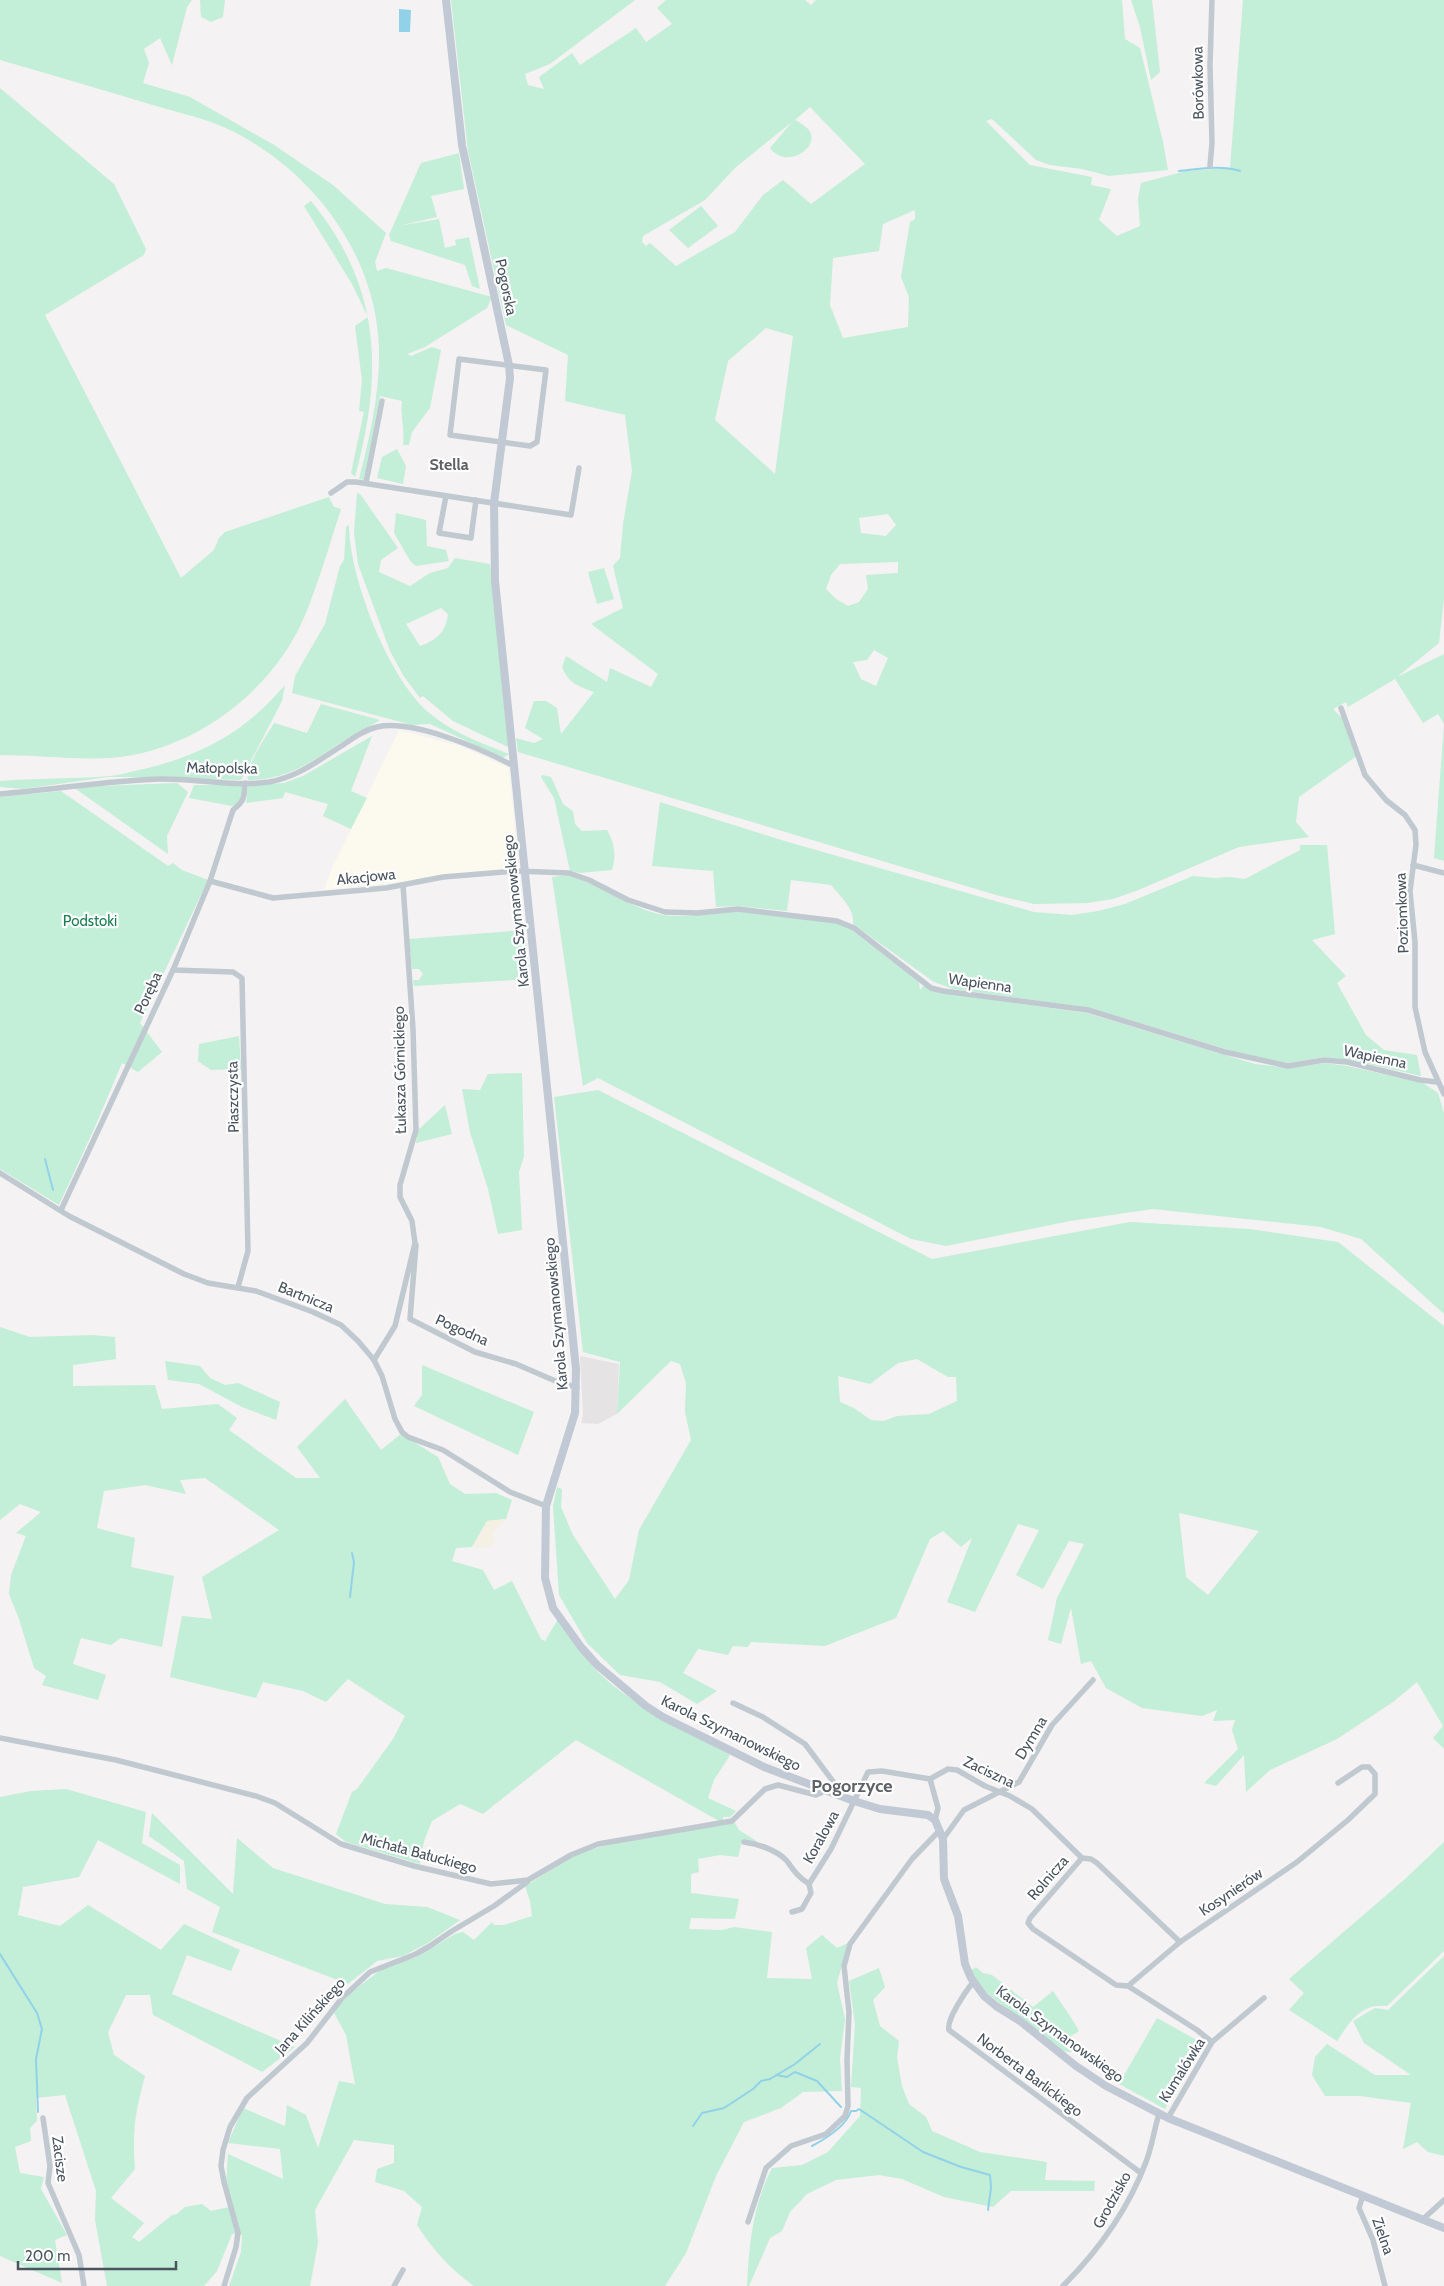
<svg xmlns="http://www.w3.org/2000/svg" width="1444" height="2286" font-family="Cabin,sans-serif">
<style>
.commercial{fill:#fcf9ee}
.education{fill:#e5e3e4}
.green{fill:#c3eed7;fill-rule:evenodd}
.sand{fill:#f4f0e4}
.water{fill:#92d2e9}
.lines{fill:none;stroke-linecap:round;stroke-linejoin:round}
.stream{stroke:#92d2e9;stroke-width:2}
.street{stroke:#c0c8d0;stroke-width:5.5}
.secondary{stroke:#c1c9d4;stroke-width:8}
.labels{text-anchor:middle;dominant-baseline:central;stroke-width:4.5;stroke-linejoin:round;paint-order:stroke}
.street-label{font-size:15px;fill:#4a545f;stroke:#fff}
.park-label{font-size:15px;fill:#1c7f54;stroke:#fff}
.neighbourhood-label{font-size:16px;font-weight:bold;fill:#5e6166;stroke:#fff}
.quarter-label{font-size:18px;font-weight:bold;fill:#5e6166;stroke:#fff}
</style>
<rect width="100%" height="100%" fill="#f4f2f2"/>
<path class="commercial" d="M399,730l61,16 49,22 10,102 -195,20 8,-22z"/>
<path class="education" d="M580,1356l39,8 -2,50 -19,10 -17,-1 2,-8z"/>
<g class="green">
<path d="M0,0h192l-5,7 -15,58 -12,-27 -16,11 5,14 -6,20 47,14 84,48 59,40 53,48 -11,29 2,9 9,-3 106,29 -5,11 -62,39 -18,7 4,2 21,-9 9,3 -11,58 -18,24 -3,13h-6c2,-16 -3,-30 -1,-44l-22,-5 -16,84 -5,-1c11,-42 21,-87 20,-131 -3,-95 -68,-179 -151,-219 -23,-11 -49,-16 -72,-23 -52,-16 -104,-31 -156,-46z"/>
<path d="M200,0h25l-2,17 -12,5 -10,-5z"/>
<path d="M451,0h184l-85,64 -25,10 3,11 16,4 -5,-12 33,-24 8,12 56,-37 10,14 26,-18 -15,-16 9,-8h139l6,5 5,-5h306l3,39 15,9 23,94 5,28 -59,6 -27,-7 -32,-4 -14,-5 -44,-41 -6,2 44,44 62,12 -1,8 20,4 -12,31 18,16 23,-10 -2,-27 3,-16 45,-12 44,-3 13,-168h201v598l-5,45 -42,34 47,-23v207l-10,-3 10,-134 -6,-10 -15,9 -28,-44 -47,28 -2,-5 -13,7 9,9 11,31 5,6 -59,42 -3,25 13,15 -70,10 -103,44 -23,8 -26,4 -53,1 -38,-9 -478,-143 -2,-14 18,5 9,-4 -18,-11 9,-27h12l11,7 4,26 33,-42c-16,-6 -25,-8 -32,-25l4,-11 41,26 3,-14 41,19 7,-13 -67,-50 32,-16 -10,-42 7,-8 3,-34 9,-53 -7,-56 -60,-14 3,-46 -62,-30 -38,-174zM810,107l55,57 -54,40 -28,-24 -20,15 -28,37 -59,34 -26,-23 -4,3 -4,-4 1,-6 62,-36 31,-33 56,-45 -22,26c17,23 53,-2 38,-19 -4,-4 -9,-7 -13,-9zM915,210v9l-5,3 -9,55 8,20 -1,30 -65,11 -13,-33 3,-47 46,-7 4,-27zM766,328l27,8 -18,138 -60,-54 13,-59zM888,514l8,11 -10,11 -25,-3 -2,-15zM898,562v11l-32,2 2,14 -9,13 -11,4 -12,-7 -10,-10 5,-14 9,-11zM874,650l14,8 -12,28 -15,-7 -8,-17 14,-2z"/>
<path d="M1131,0h21l8,72 -9,8 -11,-53z"/>
<path d="M0,88l114,96 32,65 -2,6 -99,60 136,263 33,-28 5,-12 6,-6 104,-35 5,10 7,2c-12,37 -23,76 -38,111 -33,74 -112,132 -193,138 -36,2 -73,-3 -110,-3z"/>
<path d="M459,153l5,36 -33,7 6,21 -39,9 41,-7 6,29 11,-3 -1,-5 14,-3 11,52 -8,-3 -7,-21 -74,-24 -2,-6 32,-72z"/>
<path d="M311,201c71,87 72,172 44,276l-4,-4 13,-61 -5,-1 3,-31 -7,-54 13,-9 -16,-33 -48,-78z"/>
<path d="M701,206l17,20 -30,22 -19,-18z"/>
<path d="M397,449l9,17 -3,18 -26,-6 5,-21z"/>
<path d="M357,493l3,1 38,54 -17,12 -2,12 31,14 20,-13 18,-5 7,-10 35,6 20,184 -57,-27 -30,-25 -3,2 -17,-23 -13,-24 -32,-87 -4,-31zM441,608l7,6c-2,18 -11,26 -28,32l-14,-22z"/>
<path d="M396,513l30,7 1,26 19,4 3,11 -33,5 -5,-4 -17,-29z"/>
<path d="M349,525c0,52 39,152 79,187 23,20 53,31 81,42l-6,4 -73,-34 -18,1 -120,-32 3,-17 30,-52 15,-58 4,-6 2,-33z"/>
<path d="M604,568l10,31 -17,5 -9,-32z"/>
<path d="M285,685l-3,16 -41,79 -110,-3h-23l-85,12 -23,-2v-6c37,-3 74,-2 110,-5 12,-1 23,-5 34,-7 59,-14 102,-38 141,-84z"/>
<path d="M321,704l59,16c-8,6 -17,8 -24,13 -37,23 -63,47 -108,47 -4,-12 19,-45 26,-57l33,10z"/>
<path d="M372,736l-21,55 16,7 -16,31 -28,-13 5,-12 -43,-12 -2,6 -37,5 2,-17 36,-3 19,-7z"/>
<path d="M542,775l9,2 12,27 10,7 2,13 7,7 25,-1c7,12 10,26 5,40l-32,3 -10,-2 -16,-73 -13,-21z"/>
<path d="M177,783l11,9 -21,44 1,18 -95,-67z"/>
<path d="M194,785h46l3,2 -2,14 -9,5 -43,-8z"/>
<path d="M61,791l107,75 5,-3 9,7 26,10 -68,143 22,29 -24,20 -16,-9 -28,66 -35,76 -59,-36v-372z"/>
<path d="M660,802l128,40 246,70 38,3 26,-4 27,-7 68,-28 22,2 14,-1 16,2 55,-29v-5h27l8,89 -23,6 34,36 -9,7 29,52 18,15 33,5 4,21 -70,-16 -28,-3 -34,6 -33,-5 -166,-50 -137,-19 -19,-7 -81,-58c2,-15 -13,-28 -22,-39l-40,-5 -4,31 -49,-5 -22,1 -3,-36 -61,-5z"/>
<path d="M569,875c33,11 60,33 94,40 26,4 51,-4 76,-4 33,1 66,8 99,12l14,7 67,52 1,8 3,-4 20,7 144,20 168,51 34,4 36,-5 22,3 76,17 15,10 6,20v201l-83,-75 -40,-12 -168,-18 -83,12 -124,25 -35,-7 -313,-161 -15,8 -31,-209z"/>
<path d="M525,930l5,49 -116,7 -1,-6h6l4,-6 -4,-5h-7l-3,-30z"/>
<path d="M239,1036l2,33 -30,1 -13,-9 1,-17z"/>
<path d="M522,1073l2,83 -5,16 3,58 -24,4 -10,-45 -18,-57 -8,-43 18,1 8,-16z"/>
<path d="M598,1090l334,169 198,-37 120,7 88,13 106,84v423l-11,-11 10,-12 -26,-44 -24,20 -56,37 -67,31 -24,22 -2,-37 -28,31 -12,-3 34,-34 -6,-19 3,-10 -22,1 4,-11 -15,6 -60,-8 -36,-20 -15,-27 -10,3 -10,-56 -10,36 -13,-4 9,-42 27,-54 -15,-3 -26,48 -27,-14 23,-45 -21,-6 -43,88 -28,-10 25,-64 -11,9 -18,-16 -13,8 -34,79 -71,28 -74,-4 -3,5 -15,-1 -5,9 -30,-6 -15,24 34,18 -20,13 -37,-22 -40,-7 -33,-32 -28,-48 -6,-89 4,-19 5,2 -1,18 12,28 42,64 14,-19 10,-50 52,-90 -6,-28 1,-29 -6,-19 -9,-3 -54,53 3,-52 -37,-10 -29,-255zM917,1359l31,18h8l1,24 -28,13 -32,2 -13,5 -13,-1 -17,-12 -14,-6 -2,-26 32,8 28,-21zM1179,1513l80,18 -51,64 -22,-18z"/>
<path d="M445,1105l7,29 -36,9 2,-13z"/>
<path d="M0,1327l30,10 62,-2 23,2 1,22 -43,6v21l82,-1 7,24 56,-5 19,14 -8,12 67,48h24l-23,-31 48,-48 36,51 20,-16 37,23 12,27 15,10 31,-1 16,7 -6,19 -19,2 -15,26 -16,1 -4,13 31,9 11,20 18,-9 29,58 4,2 13,-22c13,17 24,37 39,52 37,37 89,57 133,84l-16,25 -6,18 28,13 -6,6h-7v3l-4,1 -143,-81 -93,74 -23,-10 -28,17 -8,20 -4,23 -74,-22 -10,-8 16,-42 5,-3 36,-50 12,-23 -57,-37 -22,23 -23,-11 -40,-9 -7,16 -86,-21 12,-61 30,3 -10,-42 77,-47 -74,-52 -25,2 6,14 -41,-9 -41,6 -7,37 38,10 -4,29 43,9 -12,71 -41,-9 -10,7 -30,-7 -8,26 33,11 -8,25 -56,-15 4,-9 -12,-8 -15,-49 -10,-25 2,-19 15,-39 -10,-3 25,-21 -21,-8 -20,16z"/>
<path d="M165,1361l35,5 10,12 15,7 13,-2 42,19 -4,18 -34,-13 -43,-23 -31,-4z"/>
<path d="M422,1365l112,47 -16,43 -104,-49 8,-11z"/>
<path d="M66,1789l80,23 -4,31 38,22v19l-82,-44 -19,37 -56,10 -5,28 42,11 28,-21 73,45 23,-26 56,26 -9,21 -44,-16 -15,39 123,53 -33,25 -109,-57 -3,-20h-24l-18,37 6,23 31,21c-10,37 -13,55 -10,93l-24,29 33,25 -12,14 7,5 33,-27 5,-1 8,-7 17,-3 9,7 22,-5 -7,-24 2,-28 55,25 -3,-30 -52,-6 15,-35 42,18 2,-21 19,10 12,33 21,-67 16,3 -9,-49 -13,-24 20,-20 33,-25 31,-9 38,-23 8,-2 11,8 18,-18 2,3h10l28,-9 -2,-15 -5,-15 47,-29 13,-6 26,-7 124,-21 4,7 19,12 -16,-1 -4,16 -18,-2 -22,4 1,13 -8,2v19l48,6 -4,20 -44,-1 -2,11 33,1 12,-3 38,5 -5,46 45,1 -6,-31 16,-13 15,13 11,-5 -11,40 8,36 -5,39 2,33 -39,1 -22,16 -37,14 -28,54 -30,77 -21,33h-191c-24,-17 -41,-36 -57,-61l5,-18 -18,-16 -29,-9 2,-13 17,-6v-18l-40,-5 -39,70 3,33 -8,43h-81l12,-34 1,-17 -10,-1 -15,37 -13,15h-97l-12,-66 1,-29 -31,-96 -29,3 1,23 -7,7 1,13 -16,6 5,26 24,4 -3,12 26,46 -12,5 7,43 -62,-27v-459l31,-6z"/>
<path d="M152,1813l81,81 4,-56 36,30 112,36 42,3 33,13 -32,23 -25,13 -26,5 -29,23 -136,-52 8,-25 -33,-18 -3,-28 -35,-25z"/>
<path d="M1444,1842v109l-57,55c-27,-3 -37,16 -50,35l-48,-31 15,-17 -15,-14 115,-99z"/>
<path d="M1444,1956v200l-16,-4 -11,-10 -14,7 8,-46 -51,-7h-35l-13,-21 3,-18 12,-13 48,31h36l-47,-32 -11,-22 22,-13 13,2z"/>
<path d="M976,1967l7,6 9,2 41,32 20,-16c9,14 18,25 26,40l-8,5 7,12 -7,4 -10,-1 -78,-61 -13,-19z"/>
<path d="M879,1968l6,19 -12,13 7,26 19,15 -2,17 5,28 7,18 17,13 6,14 48,21 67,10 -2,18 50,1 -1,10h-83l-18,16 -49,-10 -42,-18 -23,-4 -43,5 -29,14 -17,18 -8,19 -12,7 -21,48h-2c2,-42 6,-81 25,-118l30,-3 26,-13 32,-36 1,-28 -10,-1 4,-63 -6,-43z"/>
<path d="M1157,2018l45,25 -37,66 -46,-25z"/>
</g>
<path class="sand" d="M506,1519l-13,14 2,9 -6,6 -17,-1 15,-26z"/>
<path class="water" d="M399,9l12,1 -1,22h-11z"/>
<g class="lines">
<g class="stream">
<path d="M1179,171c21,-2 41,-6 61,0"/>
<path d="M45,1159l8,31"/>
<path d="M350,1597l4,-35 -2,-9"/>
<path d="M0,1954l37,59 5,16 -6,30 2,53"/>
<path d="M776,2075l11,2 8,-5 22,9 24,26"/>
<path d="M693,2126l9,-13 22,-5 29,-19 8,-8 9,-2 25,-15 25,-20"/>
<path d="M812,2146c15,-8 34,-20 39,-35h5l3,-2 64,43 38,15 29,8 1,13 -3,22"/>
</g>
<g class="street">
<path d="M1210,166l2,-23 -2,-78 2,-65"/>
<path d="M459,359l87,11 -9,72 -7,4 -80,-11z"/>
<path d="M366,483l16,-82"/>
<path d="M331,493l16,-11h9l215,33 8,-47"/>
<path d="M446,496l-7,37 32,5 5,-38"/>
<path d="M1341,708l24,67 21,25 19,15 10,15 1,15 -6,46 5,51v65l10,45 19,42"/>
<path d="M0,794c54,-4 108,-14 163,-15 35,0 71,8 106,3 29,-5 50,-22 74,-37 10,-7 21,-15 34,-18 35,-8 102,21 133,37h4"/>
<path d="M1413,865l31,8"/>
<path d="M210,881l63,17 113,-10 57,-11 73,-6 53,2 20,7 39,20 37,12 32,1 41,-4 99,12 17,7 77,60 12,3 145,19 137,42 63,14 36,-6 23,2 73,18 17,2"/>
<path d="M173,970l60,2 9,6 6,273 -10,36"/>
<path d="M0,1173l69,43 115,58 24,9 48,8 57,21 28,13 17,16 16,19 8,16 13,43 7,13 6,5 35,13 67,42 36,14"/>
<path d="M61,1210l112,-240 37,-89 23,-71c12,-10 11,-12 12,-27"/>
<path d="M416,1245l-6,74 65,33 41,12 44,19 17,4"/>
<path d="M374,1360l21,-34 20,-83 -3,-22 -12,-24v-12l16,-55 -3,-101 -10,-144"/>
<path d="M733,1703l30,14 42,27 33,44v7"/>
<path d="M0,1738l116,22 140,36 19,7 66,41 73,22 77,18 37,-4 43,-25 27,-11 134,-23 33,-32 13,-4 38,10 5,-2 1,-3"/>
<path d="M930,1779l18,-10 9,1 28,16 25,10 22,13 50,49"/>
<path d="M930,1779l8,29 -3,12"/>
<path d="M943,1839l21,-29 55,-28 33,-57 41,-45"/>
<path d="M744,1842c14,2 33,8 43,19 7,10 11,16 22,23l22,-35 37,-77 14,-1 48,8"/>
<path d="M1082,1858l-52,60 -2,5 5,6 83,56 12,1"/>
<path d="M1082,1858l9,1 6,4 83,79"/>
<path d="M792,1912l10,-3 9,-16 -2,-9"/>
<path d="M973,1982c-7,9 -27,38 -24,48l192,143"/>
<path d="M1212,2042l-15,-12 -69,-44 52,-44 117,-80 51,-42 27,-26v-20l-6,-7h-7l-24,16"/>
<path d="M43,2118l7,48 -2,17 31,72 5,31"/>
<path d="M1168,2118l44,-76 52,-44"/>
<path d="M1363,2195l-4,13 14,32 12,46"/>
<path d="M1422,2220l22,-20"/>
<path d="M748,2222l18,-54 25,-22 35,-12 19,-18 3,-10 -1,-46 2,-48 -5,-46 6,-22 62,-85 28,-29"/>
<path d="M224,2286l12,-39 2,-14 -14,-51 -3,-16 2,-16 7,-23 17,-29 60,-55 35,-45 28,-26 46,-18 14,-8 22,-15 42,-25 33,-24"/>
<path d="M394,2286l9,-16"/>
<path d="M1063,2286c36,-36 65,-76 83,-124 6,-16 8,-32 13,-48"/>
</g>
<path class="secondary" d="M446,0l16,145 47,220 1,13 -16,125 1,78 81,788 -1,44 -29,93 -1,72 8,30 28,39 16,18 49,41 17,11 101,50 90,34 26,8 48,6 7,5 8,19 1,40 14,37 7,48 6,14 13,18 12,10 24,15 56,45 30,20 62,32 276,110"/>
</g>
<g class="labels">
<g class="street-label">
<text transform="translate(1198 83) rotate(-91)">Borówkowa</text>
<text transform="translate(506 287) rotate(78)">Pogorska</text>
<text transform="translate(222 768) rotate(1)">Małopolska</text>
<text transform="translate(366 877) rotate(-6)">Akacjowa</text>
<text transform="translate(516 911) rotate(-96)">Karola Szymanowskiego</text>
<text transform="translate(1402 913) rotate(-92)">Poziomkowa</text>
<text transform="translate(980 983) rotate(8)">Wapienna</text>
<text transform="translate(148 993) rotate(-65)">Poręba</text>
<text transform="translate(1375 1057) rotate(12)">Wapienna</text>
<text transform="translate(400 1070) rotate(-91)">Łukasza Górnickiego</text>
<text transform="translate(233 1097) rotate(-91)">Piaszczysta</text>
<text transform="translate(306 1297) rotate(22)">Bartnicza</text>
<text transform="translate(556 1314) rotate(-95)">Karola Szymanowskiego</text>
<text transform="translate(462 1330) rotate(24)">Pogodna</text>
<text transform="translate(731 1733) rotate(26)">Karola Szymanowskiego</text>
<text transform="translate(1031 1738) rotate(-59)">Dymna</text>
<text transform="translate(989 1772) rotate(25)">Zaciszna</text>
<text transform="translate(821 1837) rotate(-61)">Koralowa</text>
<text transform="translate(419 1853) rotate(15)">Michała Bałuckiego</text>
<text transform="translate(1048 1878) rotate(-49)">Rolnicza</text>
<text transform="translate(1231 1892) rotate(-34)">Kosynierów</text>
<text transform="translate(310 2016) rotate(-48)">Jana Kilińskiego</text>
<text transform="translate(1060 2034) rotate(36)">Karola Szymanowskiego</text>
<text transform="translate(1182 2070) rotate(-58)">Kumalówka</text>
<text transform="translate(1030 2075) rotate(37)">Norberta Barlickiego</text>
<text transform="translate(60 2159) rotate(83)">Zacisze</text>
<text transform="translate(1112 2200) rotate(-61)">Grodzisko</text>
<text transform="translate(1383 2236) rotate(71)">Zielna</text>
</g>
<g class="park-label">
<text x="90" y="921">Podstoki</text>
</g>
<g class="neighbourhood-label">
<text x="449" y="464">Stella</text>
</g>
<g class="quarter-label">
<text x="852" y="1786">Pogorzyce</text>
</g>
</g>
<path d="M18 2261v8h158v-8" fill="none" stroke="#4a545f" stroke-width="2.5"/>
<text x="25" y="2261" font-size="15" fill="#4a545f" stroke="#ffffff" stroke-width="4" paint-order="stroke">200 m</text>
</svg>
